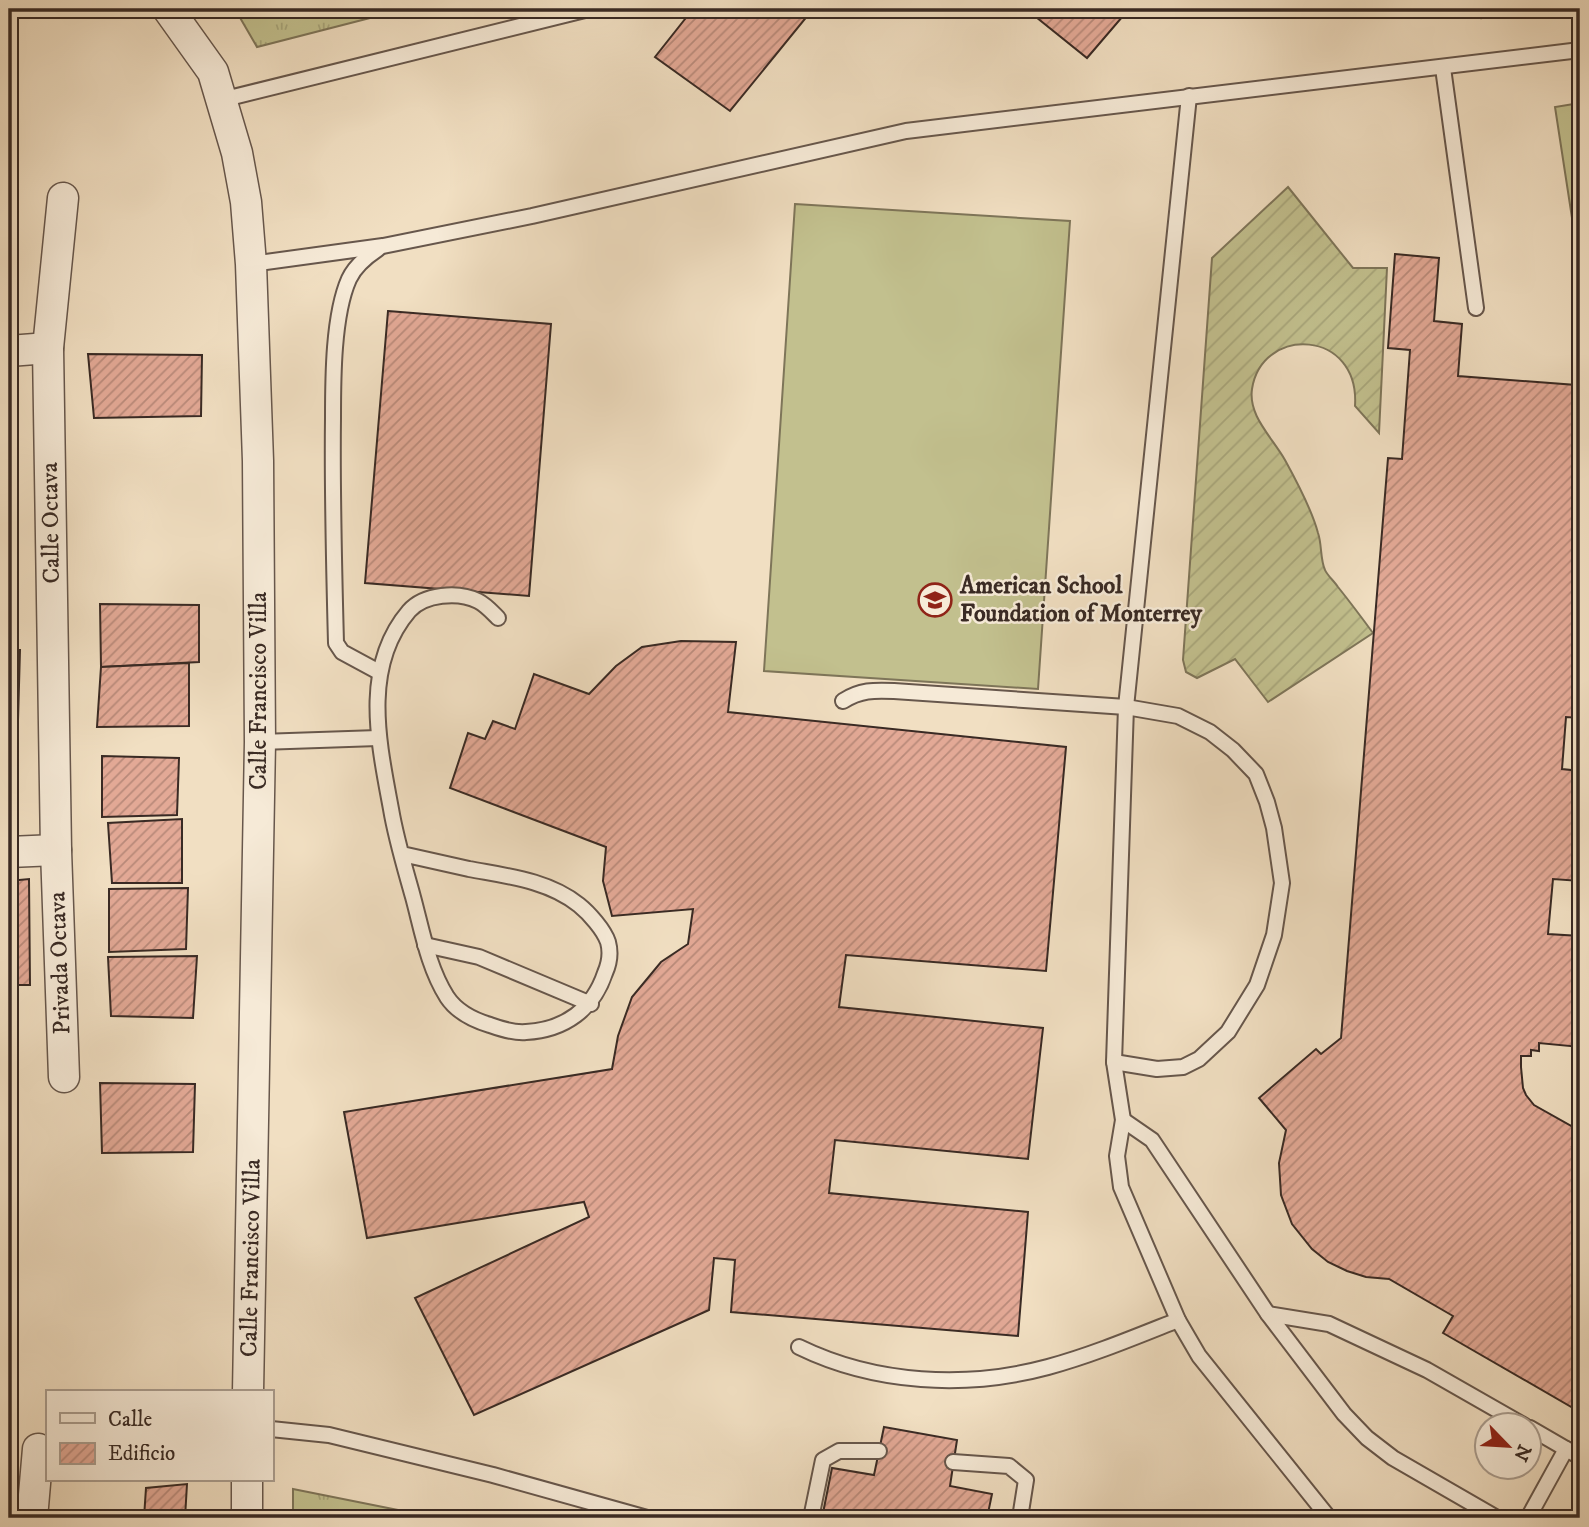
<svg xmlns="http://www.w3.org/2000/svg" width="1589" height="1527" font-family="'IM FELL DW Pica',serif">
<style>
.grass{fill:url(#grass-tufts);stroke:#7e7559;stroke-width:2}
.garden{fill:url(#garden-furrows);stroke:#7e7559;stroke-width:2}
.pitch{fill:#c2c08e;stroke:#7e7559;stroke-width:2}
.building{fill:url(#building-hatch);stroke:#392a24;stroke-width:2}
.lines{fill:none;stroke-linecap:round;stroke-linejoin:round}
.service-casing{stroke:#67574c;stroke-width:18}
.minor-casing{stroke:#67574c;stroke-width:33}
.service{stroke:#f6ead7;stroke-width:14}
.minor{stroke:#f6ead7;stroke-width:30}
.labels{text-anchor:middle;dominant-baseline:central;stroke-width:5;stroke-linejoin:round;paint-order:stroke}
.street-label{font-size:24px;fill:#392a24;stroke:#f6ead7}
.poi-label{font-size:24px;font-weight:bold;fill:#392a24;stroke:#f6ead7;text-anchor:start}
</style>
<defs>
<pattern id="grass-tufts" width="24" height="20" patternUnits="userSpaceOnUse" patternTransform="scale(1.75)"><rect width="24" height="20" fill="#c2c08e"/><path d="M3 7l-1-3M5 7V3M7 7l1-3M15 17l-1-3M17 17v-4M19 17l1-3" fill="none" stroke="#a7a57a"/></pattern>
<pattern id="garden-furrows" width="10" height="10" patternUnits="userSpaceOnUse" patternTransform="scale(1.75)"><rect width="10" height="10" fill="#c2c08e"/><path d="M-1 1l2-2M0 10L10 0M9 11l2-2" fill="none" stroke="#a7a57a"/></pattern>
<pattern id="building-hatch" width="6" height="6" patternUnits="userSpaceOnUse" patternTransform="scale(1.75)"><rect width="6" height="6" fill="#e3a996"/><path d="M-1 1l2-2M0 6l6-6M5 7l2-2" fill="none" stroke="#b98a7a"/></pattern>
</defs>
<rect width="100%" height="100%" fill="#f1dfc2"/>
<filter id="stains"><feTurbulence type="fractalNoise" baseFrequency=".00286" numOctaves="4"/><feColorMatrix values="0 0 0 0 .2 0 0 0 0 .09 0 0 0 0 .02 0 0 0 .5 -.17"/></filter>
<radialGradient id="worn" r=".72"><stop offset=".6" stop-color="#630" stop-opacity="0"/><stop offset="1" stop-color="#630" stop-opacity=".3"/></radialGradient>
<g class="grass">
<path d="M235,9h170l-148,38z"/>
<path d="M293,1489l145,29h-145z"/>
</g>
<path class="garden" d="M1288,187l65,81h34l-8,165 -24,-27c5,-77 -93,-81 -103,-17 -4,27 20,48 33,71 11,20 27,50 33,73 4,11 2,26 7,37 2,5 9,11 13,17 12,15 24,31 35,46l-105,69 -33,-43 -38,19 -11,-6 -3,-12 29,-402z"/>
<g class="pitch">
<path d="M1580,103v167l-25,-163z"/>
<path d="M795,204l275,17 -32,468 -274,-18z"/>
</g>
<g class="building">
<path d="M693,9h120l-83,102 -75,-54z"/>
<path d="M1026,9h103l-42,49z"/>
<path d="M1472,9h17l-8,9z"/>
<path d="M12,190l5,97 -8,1v-97z"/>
<path d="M1395,254l44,4 -5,63 28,3 -4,52 118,9 -3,35h7v132l-5,55 5,1v110l-14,-1 -4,52 18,2v110l-27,-2 -5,55 32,2v111l-41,-4v8l-8,-1v6h-10v11l2,21 3,7 8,10 46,26 -8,15 8,4 -2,13 2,1v248l-137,-79 10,-17 -64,-37 -23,-2 -19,-6 -19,-9 -16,-13 -20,-25 -11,-29 -2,-32 7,-33 -27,-32 57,-49 5,5 20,-16 47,-580 14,1 8,-109 -22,-2z"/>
<path d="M388,311l163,13 -22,272 -164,-13z"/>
<path d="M88,354l114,1 -1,61 -107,2z"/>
<path d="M9,447h5l-1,71h-4z"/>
<path d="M100,604l99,1v57l-98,5z"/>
<path d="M681,641l55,1 -8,70 338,35 -20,224 -200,-16 -7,52 204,21 -15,131 -193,-19 -6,53 199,19 -10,124 -287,-24 4,-52 -21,-2 -5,52 -235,105 -59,-117 174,-81 -5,-15 -217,36 -23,-126 268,-43 6,-33 14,-39 29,-35 27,-18 5,-35 -81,7 -9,-35 3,-34 -156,-59 18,-55 17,6 8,-18 22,8 19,-55 55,20 27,-28 26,-19z"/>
<path d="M9,650h11l-2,70h-9z"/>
<path d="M189,663v63l-92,1 4,-60z"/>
<path d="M102,756l77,2 -2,57 -75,2z"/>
<path d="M182,819v64h-70l-4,-60z"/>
<path d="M29,879l1,106h-21v-104z"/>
<path d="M188,888l-2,61 -77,3v-63z"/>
<path d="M197,956l-4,62 -82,-2 -3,-59z"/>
<path d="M100,1083l95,1 -2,68 -91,1z"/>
<path d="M884,1427l73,13 -7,46 42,8 -5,24h-165l10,-50 42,7z"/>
<path d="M187,1484l-2,34h-41l2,-30z"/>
</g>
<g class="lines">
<defs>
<g id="service">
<path d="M1443,68l33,240"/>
<path d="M1189,96l-63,611 -12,355 9,58 -6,36 4,31 57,133 21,36 130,162"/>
<path d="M221,100l368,-91"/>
<path d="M378,249c-12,8 -23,17 -29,30 -16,36 -16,100 -16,139 -1,75 1,150 3,225l6,9 37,20"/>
<path d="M251,264l132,-18 149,-30 374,-85 674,-81"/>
<path d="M843,701c17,-11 31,-11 51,-10l232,16 52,9 32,16 23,18 23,24 11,28 7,26 8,55 -8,52 -17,50 -29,47 -29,27 -16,8 -26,2 -43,-7"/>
<path d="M260,742l118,-4"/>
<path d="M402,854c22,5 44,10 67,15 37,7 79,11 110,36 10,8 25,25 29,37 3,11 1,22 -3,31 -12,36 -40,57 -79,59 -11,1 -25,-3 -36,-7 -17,-5 -33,-13 -43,-28 -19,-30 -25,-67 -34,-100 -8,-29 -17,-58 -22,-88 -12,-65 -30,-142 18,-198 15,-17 49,-20 69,-10 8,4 14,11 20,17"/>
<path d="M425,945l54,12 112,47"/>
<path d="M1123,1120l29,20 116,174 76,100 23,24 26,20 104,60"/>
<path d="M1268,1314l61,10 98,46 98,56"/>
<path d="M799,1347c76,37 167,42 249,20 44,-12 87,-30 130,-47"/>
<path d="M1530,1428l50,29"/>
<path d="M271,1429l58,6 164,40 154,43"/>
<path d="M953,1462l56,4 17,14 -6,38"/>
<path d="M811,1518l12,-58 16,-9h40"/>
<path d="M1528,1518l38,-69"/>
</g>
<g id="minor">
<path d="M168,9l45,63 24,81 9,49 5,62 7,197 2,281 -12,650"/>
<path d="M63,198l-15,150 8,502 8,227"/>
<path d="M9,351l39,-3"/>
<path d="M9,852l47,-2"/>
<path d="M32,1518l6,-69"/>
<path d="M247,1518v-38"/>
</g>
</defs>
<use href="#service" class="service-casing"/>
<use href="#minor" class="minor-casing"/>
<use href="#service" class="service"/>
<use href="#minor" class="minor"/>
</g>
<defs>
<symbol id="school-ring" viewBox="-11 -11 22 22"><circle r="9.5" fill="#f6ead7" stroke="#8f2418" stroke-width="1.5"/><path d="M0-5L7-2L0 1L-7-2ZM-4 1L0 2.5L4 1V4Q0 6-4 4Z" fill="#8f2418"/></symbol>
</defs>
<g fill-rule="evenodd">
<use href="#school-ring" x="916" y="581" width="38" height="38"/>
</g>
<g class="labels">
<g class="street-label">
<text transform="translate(51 523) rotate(-91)">Calle Octava</text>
<text transform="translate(259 691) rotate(-90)">Calle Francisco Villa</text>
<text transform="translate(60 963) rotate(-92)">Privada Octava</text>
<text transform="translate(251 1258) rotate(-89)">Calle Francisco Villa</text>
</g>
<g class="poi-label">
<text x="960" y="586">American School<tspan x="960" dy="28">Foundation of Monterrey</tspan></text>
</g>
</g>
<rect width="1589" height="1527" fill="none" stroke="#f1dfc2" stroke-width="35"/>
<rect x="10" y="10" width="1568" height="1506" fill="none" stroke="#392a24" stroke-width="3.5"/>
<rect x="18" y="18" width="1554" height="1492" fill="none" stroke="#392a24" stroke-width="2"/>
<rect x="46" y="1390" width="228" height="91" fill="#f6ead7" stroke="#aa9d8f" stroke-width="2"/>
<rect x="60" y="1413" width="35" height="10" fill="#f6ead7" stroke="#aa9d8f" stroke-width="2"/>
<text x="108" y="1426" font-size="21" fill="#392a24">Calle</text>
<rect x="60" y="1443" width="35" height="21" fill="url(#building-hatch)" stroke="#aa9d8f" stroke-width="2"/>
<text x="108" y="1460" font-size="21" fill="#392a24">Edificio</text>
<g transform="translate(1508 1446) rotate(115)"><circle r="33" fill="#f6ead7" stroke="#aa9d8f" stroke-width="2"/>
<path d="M0-5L12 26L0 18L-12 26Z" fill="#8f2418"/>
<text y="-10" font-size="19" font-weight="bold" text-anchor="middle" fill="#392a24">N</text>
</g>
<rect width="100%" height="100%" filter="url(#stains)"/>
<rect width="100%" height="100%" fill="url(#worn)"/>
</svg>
